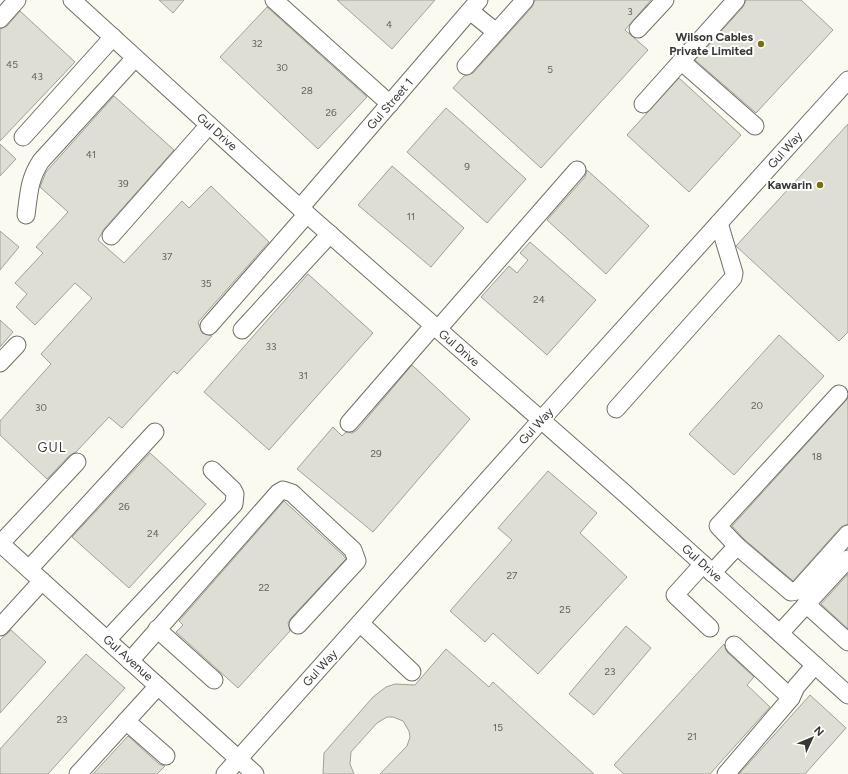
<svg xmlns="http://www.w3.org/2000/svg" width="848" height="774" font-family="Figtree,sans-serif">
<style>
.building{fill:#dfded4;stroke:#a1a097}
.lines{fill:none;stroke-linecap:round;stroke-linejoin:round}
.minor-casing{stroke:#706f67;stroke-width:19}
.minor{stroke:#fff;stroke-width:17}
.poi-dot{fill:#786f0e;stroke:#fff;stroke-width:1.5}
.labels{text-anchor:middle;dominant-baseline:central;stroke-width:4;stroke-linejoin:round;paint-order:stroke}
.number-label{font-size:10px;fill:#62625c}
.poi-label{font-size:12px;font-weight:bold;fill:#383834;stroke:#fff;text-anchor:end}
.street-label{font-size:12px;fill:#383834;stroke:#fff}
.neighbourhood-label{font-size:13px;letter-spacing:1px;fill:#383834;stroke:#fff}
</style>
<rect width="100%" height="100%" fill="#fafaf0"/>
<g class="building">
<path d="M159,0h25l-11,13z"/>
<path d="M337,0h98l-43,49z"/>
<path d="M535,0h116l-26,30 23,20 -107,118 -88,-80 11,-12 9,-3 59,-66z"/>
<path d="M746,0h55l32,30 -77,83 -61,-53 48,-53z"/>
<path d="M267,7l100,90 -49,52 -98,-92z"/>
<path d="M20,11l55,51 -75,79v-112l7,-3z"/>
<path d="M679,78l62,57 -52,57 -62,-57z"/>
<path d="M114,96l60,54 -70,79 -6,11 26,23 58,-62 7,7 22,-22 58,56 -71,80 4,11 10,3 -35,38 -3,-3 -52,57 -13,-11 -33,35 -6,3 -23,24 -47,-44v-14l51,-57 -10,-10 51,-56 -17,-15 -40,42 -19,-18 11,-13 -12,-11 28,-30 -7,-6 32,-35 -28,-25 6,-15z"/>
<path d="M446,108l80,71 -39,44 -80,-71z"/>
<path d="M848,124v208l-9,9 -103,-95z"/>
<path d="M0,144l16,15 -16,17z"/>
<path d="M392,166l72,62 -33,39 -73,-62z"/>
<path d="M587,170l62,56 -43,48 -59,-54 38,-43z"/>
<path d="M0,231l19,16 -19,23z"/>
<path d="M530,242l66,58 -49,55 -66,-58 28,-31 8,7 11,-13 -8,-7z"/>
<path d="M308,274l65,59 -104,117 -65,-58z"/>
<path d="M0,320l13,12 -13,15z"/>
<path d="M779,335l45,41 -90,99 -45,-41z"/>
<path d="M412,365l58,54 -97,113 -76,-63 36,-42 9,9 4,-4 6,1 5,-3z"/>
<path d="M848,398v126l-7,3 -48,54 -49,-42 -12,-13z"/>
<path d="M150,453l56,51 -77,84 -57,-51z"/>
<path d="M548,471l49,42 -17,20 47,44 -89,97 -45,-41 -8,9 -35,-31 62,-71 -14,-12z"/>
<path d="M284,501l60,55 2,3 -55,59 -3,5 2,8 -52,57 -62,-56 7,-7 -4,-4z"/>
<path d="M848,574v55l-27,-25z"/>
<path d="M626,626l25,22 -57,67 -25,-21z"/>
<path d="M11,630l35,32 -46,51v-73z"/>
<path d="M724,644l3,8 27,25 -7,8 23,22 -60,67h-86l-10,-9z"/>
<path d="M446,649l43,38 4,-5 101,92h-214l27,-28 3,-9 -1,-6 -6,-10 -10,-4h-6l-10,6 -26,29 -1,12 4,10h-31l1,-21 49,-56 13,-10 9,-3 20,1z"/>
<path d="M86,654l39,34 -77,86h-48v-25z"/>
<path d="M810,695l36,33 -41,46h-66z"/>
<path d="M128,736l31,28 6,2 -8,8h-64z"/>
</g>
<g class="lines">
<defs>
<g id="minor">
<path d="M72,0l228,208 322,283 226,204"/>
<path d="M274,0l116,104"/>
<path d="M470,11l26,21"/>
<path d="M0,19l17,-19"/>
<path d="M638,29l27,-29"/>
<path d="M681,61l74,65"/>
<path d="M466,66l59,-66"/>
<path d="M643,104l93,-104"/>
<path d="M23,137l90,-100"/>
<path d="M300,208l179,-208"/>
<path d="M26,215c3,-22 3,-36 15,-54l94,-103"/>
<path d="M111,236l98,-111"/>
<path d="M209,326l98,-112"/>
<path d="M438,329l139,-159"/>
<path d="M242,330l88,-96"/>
<path d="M0,363l17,-18"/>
<path d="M839,394l-121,132 19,20 54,46 6,-1 51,-57"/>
<path d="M616,409l117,-131 1,-5 -15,-50"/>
<path d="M349,423l85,-98"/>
<path d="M0,543l255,231"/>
<path d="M1,543l76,-81"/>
<path d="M703,564l-28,31 35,33"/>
<path d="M29,569l126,-137"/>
<path d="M712,573l25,-27"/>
<path d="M806,604l42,38"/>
<path d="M360,623l52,49"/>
<path d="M0,627l42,-46"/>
<path d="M157,629l57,51"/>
<path d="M780,633l68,-74"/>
<path d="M107,640l127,-136 1,-10 -2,-4 -21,-20"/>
<path d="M734,645l57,53"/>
<path d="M130,661l148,-168 5,-3 9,3 61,57 4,11 -59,64"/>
<path d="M126,721l40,35"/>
<path d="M78,774l80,-88"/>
<path d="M225,774l316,-354 307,-340"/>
<path d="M726,774l65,-76 5,-11 19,-22"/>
</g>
</defs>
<use href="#minor" class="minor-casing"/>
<use href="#minor" class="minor"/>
</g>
<g class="poi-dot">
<circle cx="761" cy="44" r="4"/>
<circle cx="820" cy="185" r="4"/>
</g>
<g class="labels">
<g class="number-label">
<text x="630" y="11">3</text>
<text x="389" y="24">4</text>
<text x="257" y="43">32</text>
<text x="12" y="64">45</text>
<text x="282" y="67">30</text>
<text x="550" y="69">5</text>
<text x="37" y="76">43</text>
<text x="307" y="90">28</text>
<text x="331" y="112">26</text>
<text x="91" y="154">41</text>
<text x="467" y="166">9</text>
<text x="123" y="183">39</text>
<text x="411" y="216">11</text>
<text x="167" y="256">37</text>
<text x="206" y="283">35</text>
<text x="539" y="299">24</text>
<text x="271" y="346">33</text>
<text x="303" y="375">31</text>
<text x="757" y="405">20</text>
<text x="41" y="407">30</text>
<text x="376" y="453">29</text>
<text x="817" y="456">18</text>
<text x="124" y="506">26</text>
<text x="153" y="533">24</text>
<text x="512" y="575">27</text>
<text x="264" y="587">22</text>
<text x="565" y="609">25</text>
<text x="610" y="671">23</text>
<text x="62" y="719">23</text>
<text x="498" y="727">15</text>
<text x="692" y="736">21</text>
</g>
<g class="poi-label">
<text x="753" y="37">Wilson Cables<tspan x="753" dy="14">Private Limited</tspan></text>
<text x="812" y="185">Kawarin</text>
</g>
<g class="street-label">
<text transform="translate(390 104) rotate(-49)">Gul Street 1</text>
<text transform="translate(217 132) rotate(42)">Gul Drive</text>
<text transform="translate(785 150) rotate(-48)">Gul Way</text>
<text transform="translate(459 348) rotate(41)">Gul Drive</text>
<text transform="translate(536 426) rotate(-48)">Gul Way</text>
<text transform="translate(702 563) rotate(42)">Gul Drive</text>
<text transform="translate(128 658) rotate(42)">Gul Avenue</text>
<text transform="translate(320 668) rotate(-48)">Gul Way</text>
</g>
<g class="neighbourhood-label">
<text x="52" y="447">GUL</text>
</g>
</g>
<g transform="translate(812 738) rotate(46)" stroke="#ffffff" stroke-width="3" paint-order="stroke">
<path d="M0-3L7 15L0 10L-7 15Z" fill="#383834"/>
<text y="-6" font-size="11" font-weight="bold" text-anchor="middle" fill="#383834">N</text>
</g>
</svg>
